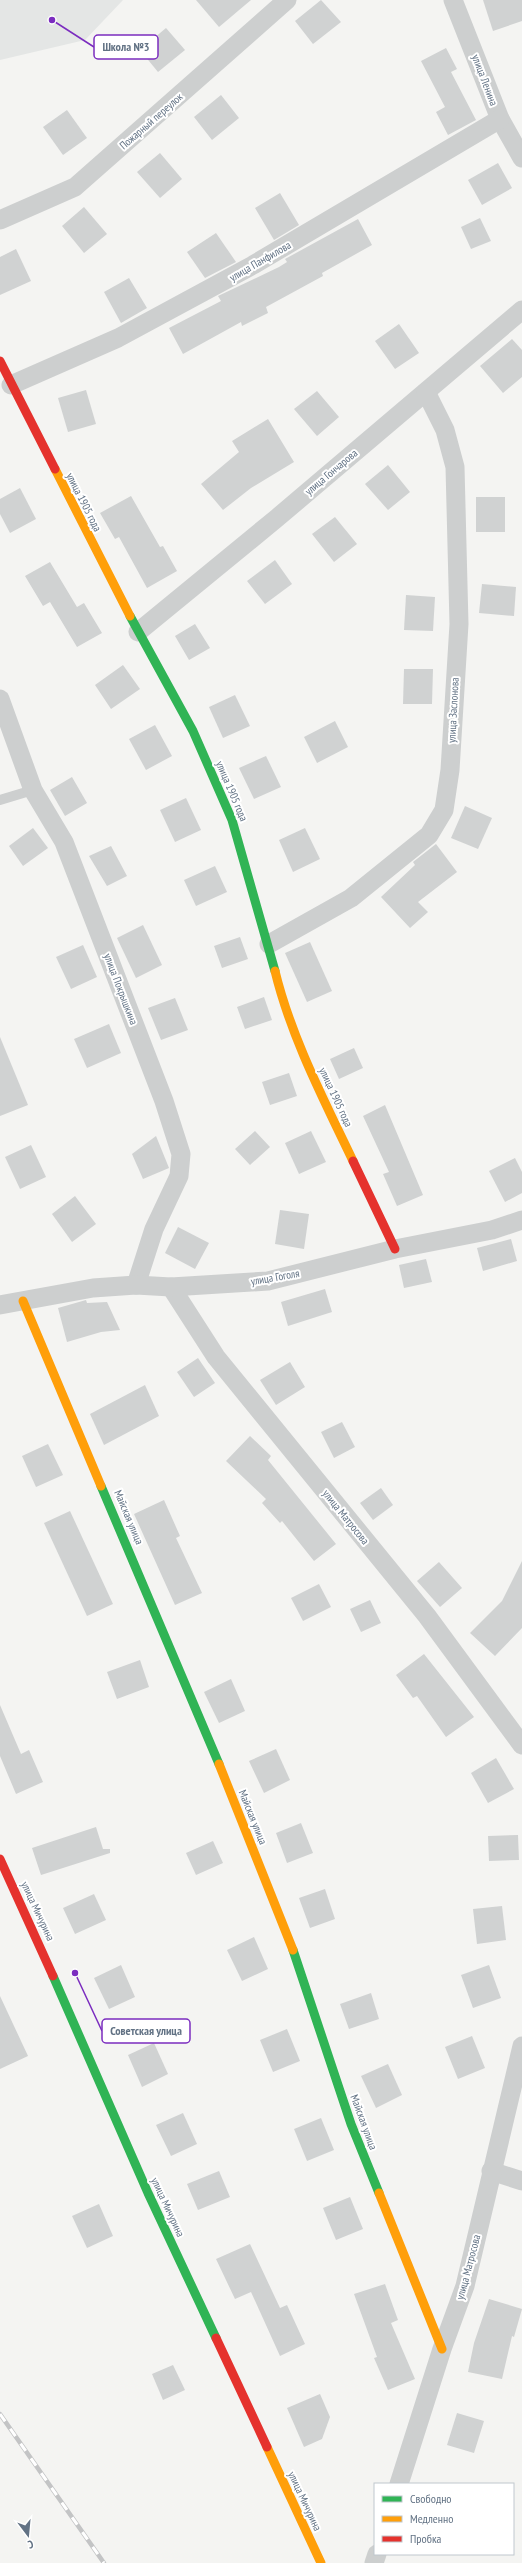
<svg xmlns="http://www.w3.org/2000/svg" width="522" height="2563" font-family="'PT Sans Narrow',sans-serif">
<style>
.built{fill:#e4e6e5}
.building{fill:#d0d2d2}
.lines{fill:none;stroke-linecap:round;stroke-linejoin:round}
.lane{stroke:#cdcfcf;stroke-width:10}
.street{stroke:#cdcfcf;stroke-width:19}
.fast{stroke:#30b455;stroke-width:9}
.slow{stroke:#ff9f0a;stroke-width:9}
.jam{stroke:#e5322d;stroke-width:9}
.rail-casing{stroke:#c3c4c5;stroke-width:4.5}
.rail{stroke:#fff;stroke-width:3;stroke-dasharray:9;stroke-linecap:butt}
.labels{text-anchor:middle;dominant-baseline:central;stroke-width:4;stroke-linejoin:round;paint-order:stroke}
.street-label{font-size:11px;fill:#627284;stroke:#fff}
.leader{fill:none;stroke:#7b2cbf;stroke-width:1.5}
.callout-dot{fill:#7b2cbf;stroke:#fff;stroke-width:1.5}
.callout{fill:#fff;stroke:#7b2cbf;stroke-width:1.5}
.callout-label{font-size:12px;text-anchor:middle;font-weight:bold;fill:#627284}
</style>
<rect width="100%" height="100%" fill="#f4f4f2"/>
<path class="built" d="M0,0h123l-38,40 -85,20z"/>
<g class="building">
<path d="M196,0h55l-32,27z"/>
<path d="M321,0l20,22 -28,22 -18,-23z"/>
<path d="M483,0h39v21l-29,10z"/>
<path d="M166,28l19,22 -27,22 -18,-22z"/>
<path d="M446,48l11,21 -6,3 25,48 -28,15 -12,-23 9,-5 -24,-46z"/>
<path d="M221,95l18,23 -27,22 -18,-23z"/>
<path d="M67,110l20,28 -24,17 -20,-28z"/>
<path d="M160,153l22,26 -22,19 -23,-26z"/>
<path d="M498,163l14,25 -30,17 -14,-25z"/>
<path d="M280,193l19,32 -25,15 -19,-32z"/>
<path d="M84,207l23,27 -23,19 -22,-27z"/>
<path d="M480,218l11,23 -20,8 -10,-22z"/>
<path d="M358,219l14,26 -50,28 1,3 -57,31 2,6 -26,13 -1,-4 -58,32 -14,-26 52,-27 -3,-5 61,-29 8,-5 -2,-3z"/>
<path d="M216,233l20,29 -31,16 -18,-26z"/>
<path d="M16,249l15,32 -31,14v-38z"/>
<path d="M129,278l18,30 -26,15 -17,-31z"/>
<path d="M399,324l20,29 -24,16 -20,-28z"/>
<path d="M512,339l10,11v27l-19,16 -23,-27z"/>
<path d="M86,390l10,34 -28,8 -10,-34z"/>
<path d="M317,391l22,26 -22,19 -23,-27z"/>
<path d="M268,419l26,43 -43,26 -28,22 -22,-26 38,-32 -7,-11z"/>
<path d="M388,465l22,27 -22,18 -23,-26z"/>
<path d="M20,488l16,31 -26,14 -10,-19v-15z"/>
<path d="M131,496l29,51 3,-1 14,25 -30,17 -28,-51 -4,2 -15,-26z"/>
<rect x="476" y="497" width="29" height="35"/>
<path d="M335,517l22,27 -23,18 -22,-28z"/>
<path d="M275,560l17,24 -27,20 -18,-23z"/>
<path d="M50,562l27,45 7,-4 18,30 -25,14 -27,-45 -7,4 -18,-30z"/>
<path d="M482,584l34,3 -2,29 -35,-3z"/>
<path d="M406,595l29,2 -2,34 -29,-1z"/>
<path d="M195,624l15,24 -21,12 -14,-24z"/>
<path d="M123,665l17,24 -29,20 -16,-24z"/>
<path d="M404,669h29l-1,35h-29z"/>
<path d="M235,695l15,31 -27,12 -14,-31z"/>
<path d="M335,721l13,26 -31,16 -13,-26z"/>
<path d="M155,725l17,31 -26,14 -17,-31z"/>
<path d="M266,756l15,31 -27,12 -15,-31z"/>
<path d="M72,777l15,26 -22,13 -15,-26z"/>
<path d="M186,798l15,32 -26,12 -15,-32z"/>
<path d="M465,806l27,12 -14,31 -27,-11z"/>
<path d="M33,828l15,20 -25,18 -14,-20z"/>
<path d="M305,828l15,31 -27,13 -14,-32z"/>
<path d="M436,844l21,28 -39,30 10,10 -18,16 -29,-31 34,-32 -2,-3z"/>
<path d="M111,846l16,30 -20,10 -18,-30z"/>
<path d="M215,866l12,26 -31,14 -12,-26z"/>
<path d="M143,925l19,40 -26,13 -19,-40z"/>
<path d="M240,937l8,22 -26,9 -8,-22z"/>
<path d="M310,942l22,49 -25,11 -22,-49z"/>
<path d="M83,945l14,32 -26,12 -15,-32z"/>
<path d="M264,997l8,23 -27,9 -8,-22z"/>
<path d="M175,998l13,32 -27,10 -13,-32z"/>
<path d="M109,1024l12,29 -34,15 -13,-29z"/>
<path d="M0,1037l28,68 -28,11z"/>
<path d="M354,1048l9,20 -24,11 -9,-20z"/>
<path d="M289,1073l8,23 -27,9 -8,-23z"/>
<path d="M385,1105l38,90 -26,11 -14,-32 6,-2 -26,-56z"/>
<path d="M255,1131l15,16 -20,18 -15,-16z"/>
<path d="M311,1131l15,31 -27,12 -14,-31z"/>
<path d="M156,1136l13,32 -26,11 -11,-25z"/>
<path d="M31,1145l15,32 -26,12 -15,-32z"/>
<path d="M515,1158l7,14v21l-17,9 -16,-31z"/>
<path d="M75,1196l21,28 -24,18 -20,-28z"/>
<path d="M280,1210l29,4 -5,35 -29,-5z"/>
<path d="M178,1227l31,16 -14,26 -30,-16z"/>
<path d="M511,1239l6,22 -34,10 -6,-23z"/>
<path d="M426,1259l6,23 -28,6 -5,-23z"/>
<path d="M325,1289l7,23 -44,14 -7,-24z"/>
<path d="M86,1300l1,3 20,-1 13,28 -19,2 -34,10 -9,-34z"/>
<path d="M198,1358l17,25 -21,14 -17,-25z"/>
<path d="M290,1362l15,25 -29,18 -16,-25z"/>
<path d="M145,1385l14,31 -55,29 -14,-31z"/>
<path d="M342,1422l13,25 -21,11 -13,-26z"/>
<path d="M250,1436l21,20 -3,4 68,84 -22,17 -32,-40 -2,2 -18,-20 4,-4 -40,-38z"/>
<path d="M48,1444l15,31 -27,12 -14,-31z"/>
<path d="M381,1488l12,17 -20,15 -13,-17z"/>
<path d="M164,1500l16,36 -4,2 26,55 -27,12 -41,-91z"/>
<path d="M70,1511l43,93 -26,12 -43,-93z"/>
<path d="M522,1561v67l-27,28 -25,-23 32,-32z"/>
<path d="M439,1562l23,26 -22,19 -23,-26z"/>
<path d="M319,1584l12,23 -28,14 -12,-23z"/>
<path d="M370,1600l11,23 -20,9 -11,-23z"/>
<path d="M424,1654l50,63 -28,20 -29,-41 -4,2 -17,-23z"/>
<path d="M140,1660l9,27 -32,12 -10,-27z"/>
<path d="M231,1679l14,32 -26,12 -15,-31z"/>
<path d="M0,1705l21,49 8,-4 14,32 -27,12 -16,-38z"/>
<path d="M276,1749l14,31 -26,13 -15,-32z"/>
<path d="M496,1758l18,31 -26,14 -17,-30z"/>
<path d="M301,1823l12,30 -26,10 -11,-30z"/>
<path d="M96,1827l7,22h7v4l-69,22 -9,-27z"/>
<path d="M518,1835l1,25 -30,1 -1,-25z"/>
<path d="M213,1841l10,22 -27,12 -10,-22z"/>
<path d="M325,1889l10,30 -25,9 -11,-30z"/>
<path d="M94,1894l12,26 -31,14 -12,-26z"/>
<path d="M502,1906l4,34 -29,4 -4,-35z"/>
<path d="M254,1937l14,32 -26,12 -15,-31z"/>
<path d="M121,1965l14,32 -26,12 -15,-31z"/>
<path d="M489,1965l12,33 -28,10 -12,-33z"/>
<path d="M371,1993l8,26 -30,10 -9,-25z"/>
<path d="M0,1996l28,60 -28,13z"/>
<path d="M287,2029l13,32 -27,11 -13,-32z"/>
<path d="M472,2036l13,32 -27,11 -13,-32z"/>
<path d="M154,2043l14,31 -26,13 -14,-32z"/>
<path d="M388,2064l14,31 -26,13 -15,-32z"/>
<path d="M183,2113l14,31 -26,12 -15,-31z"/>
<path d="M321,2118l13,32 -27,11 -13,-32z"/>
<path d="M219,2171l11,26 -32,13 -11,-26z"/>
<path d="M350,2197l13,32 -27,11 -13,-32z"/>
<path d="M99,2204l14,32 -26,12 -15,-32z"/>
<path d="M250,2244l30,64 7,-3 18,39 -25,12 -29,-64 -16,7 -19,-40z"/>
<path d="M385,2284l13,36 -7,3 24,56 -27,11 -14,-32 3,-1 -23,-63z"/>
<path d="M489,2299l33,10 -8,28 -2,-1 -10,43 -34,-7 6,-29z"/>
<path d="M173,2365l12,25 -22,10 -11,-26z"/>
<path d="M320,2394l10,23 -8,22 -18,8 -17,-39z"/>
<path d="M457,2413l27,8 -10,32 -27,-8z"/>
</g>
<g class="lines">
<path class="lane" d="M0,800l33,-10"/>
<g class="street">
<path d="M453,0l47,119 22,39"/>
<path d="M0,220l75,-33 212,-187"/>
<path d="M11,385l107,-47 135,-73 247,-146"/>
<path d="M138,632l139,-114 245,-208"/>
<path d="M0,699l33,91 31,52 100,259 17,53 -2,22 -25,53 -18,56"/>
<path d="M269,944l82,-46 78,-63 15,-25 6,-40 9,-146 -4,-157 -10,-37 -19,-38"/>
<path d="M171,1287l45,70 211,259 95,129"/>
<path d="M0,1305l93,-17 43,-3 35,2 97,-6 127,-32 97,-19 30,-10"/>
<path d="M491,2171l31,10"/>
<path d="M399,2484l43,-135 23,-63 57,-240"/>
<path d="M374,2563l3,-9"/>
</g>
<g class="fast">
<path d="M130,616l63,115 39,89 43,151"/>
<path d="M101,1486l118,278"/>
<path d="M293,1950l58,174 28,69"/>
<path d="M53,1976l95,217 68,145"/>
</g>
<g class="slow">
<path d="M55,469l75,147"/>
<path d="M275,971c16,66 49,129 78,190"/>
<path d="M23,1301l78,185"/>
<path d="M219,1764l74,186"/>
<path d="M379,2193l63,156"/>
<path d="M267,2447l54,116"/>
</g>
<g class="jam">
<path d="M0,361l55,108"/>
<path d="M353,1161l42,88"/>
<path d="M0,1859l53,117"/>
<path d="M216,2338l51,109"/>
</g>
<defs>
<path id="rail" d="M0,2414l104,149"/>
</defs>
<use href="#rail" class="rail-casing"/>
<use href="#rail" class="rail"/>
</g>
<g class="labels">
<g class="street-label">
<text transform="translate(485 80) rotate(69)">улица Ленина</text>
<text transform="translate(151 121) rotate(-41)">Пожарный переулок</text>
<text transform="translate(260 261) rotate(-30)">улица Панфилова</text>
<text transform="translate(331 472) rotate(-40)">улица Гончарова</text>
<text transform="translate(84 502) rotate(63)">улица 1905 года</text>
<text transform="translate(453 710) rotate(-87)">улица Заслонова</text>
<text transform="translate(232 791) rotate(67)">улица 1905 года</text>
<text transform="translate(121 989) rotate(69)">улица Покрышкина</text>
<text transform="translate(336 1097) rotate(65)">улица 1905 года</text>
<text transform="translate(275 1277) rotate(-10)">улица Гоголя</text>
<text transform="translate(129 1517) rotate(67)">Майская улица</text>
<text transform="translate(346 1517) rotate(51)">улица Матросова</text>
<text transform="translate(253 1817) rotate(68)">Майская улица</text>
<text transform="translate(38 1911) rotate(65)">улица Мичурина</text>
<text transform="translate(364 2122) rotate(70)">Майская улица</text>
<text transform="translate(168 2207) rotate(65)">улица Мичурина</text>
<text transform="translate(468 2267) rotate(-75)">улица Матросова</text>
<text transform="translate(305 2501) rotate(65)">улица Мичурина</text>
</g>
</g>
<path class="leader" d="M52 20L94 47M75 1973L102 2031"/>
<g class="callout-dot">
<circle cx="52" cy="20" r="4"/>
<circle cx="75" cy="1973" r="4"/>
</g>
<g class="callout">
<rect x="94" y="35" width="64" height="24" rx="4"/>
<rect x="102" y="2019" width="88" height="24" rx="4"/>
</g>
<g class="callout-label">
<text x="126" y="51">Школа №3</text>
<text x="146" y="2035">Советская улица</text>
</g>
<rect x="374" y="2483" width="140" height="72" fill="#ffffff" stroke="#c0c7ce"/>
<rect x="382" y="2496" width="20" height="6" fill="#30b455" stroke="#c0c7ce"/>
<text x="410" y="2503" font-size="12" fill="#627284">Свободно</text>
<rect x="382" y="2516" width="20" height="6" fill="#ff9f0a" stroke="#c0c7ce"/>
<text x="410" y="2523" font-size="12" fill="#627284">Медленно</text>
<rect x="382" y="2536" width="20" height="6" fill="#e5322d" stroke="#c0c7ce"/>
<text x="410" y="2543" font-size="12" fill="#627284">Пробка</text>
<g transform="translate(28 2535) rotate(164)" stroke="#ffffff" stroke-width="3" paint-order="stroke">
<path d="M0-3L7 15L0 10L-7 15Z" fill="#627284"/>
<text y="-6" font-size="11" font-weight="bold" text-anchor="middle" fill="#627284">С</text>
</g>
</svg>
